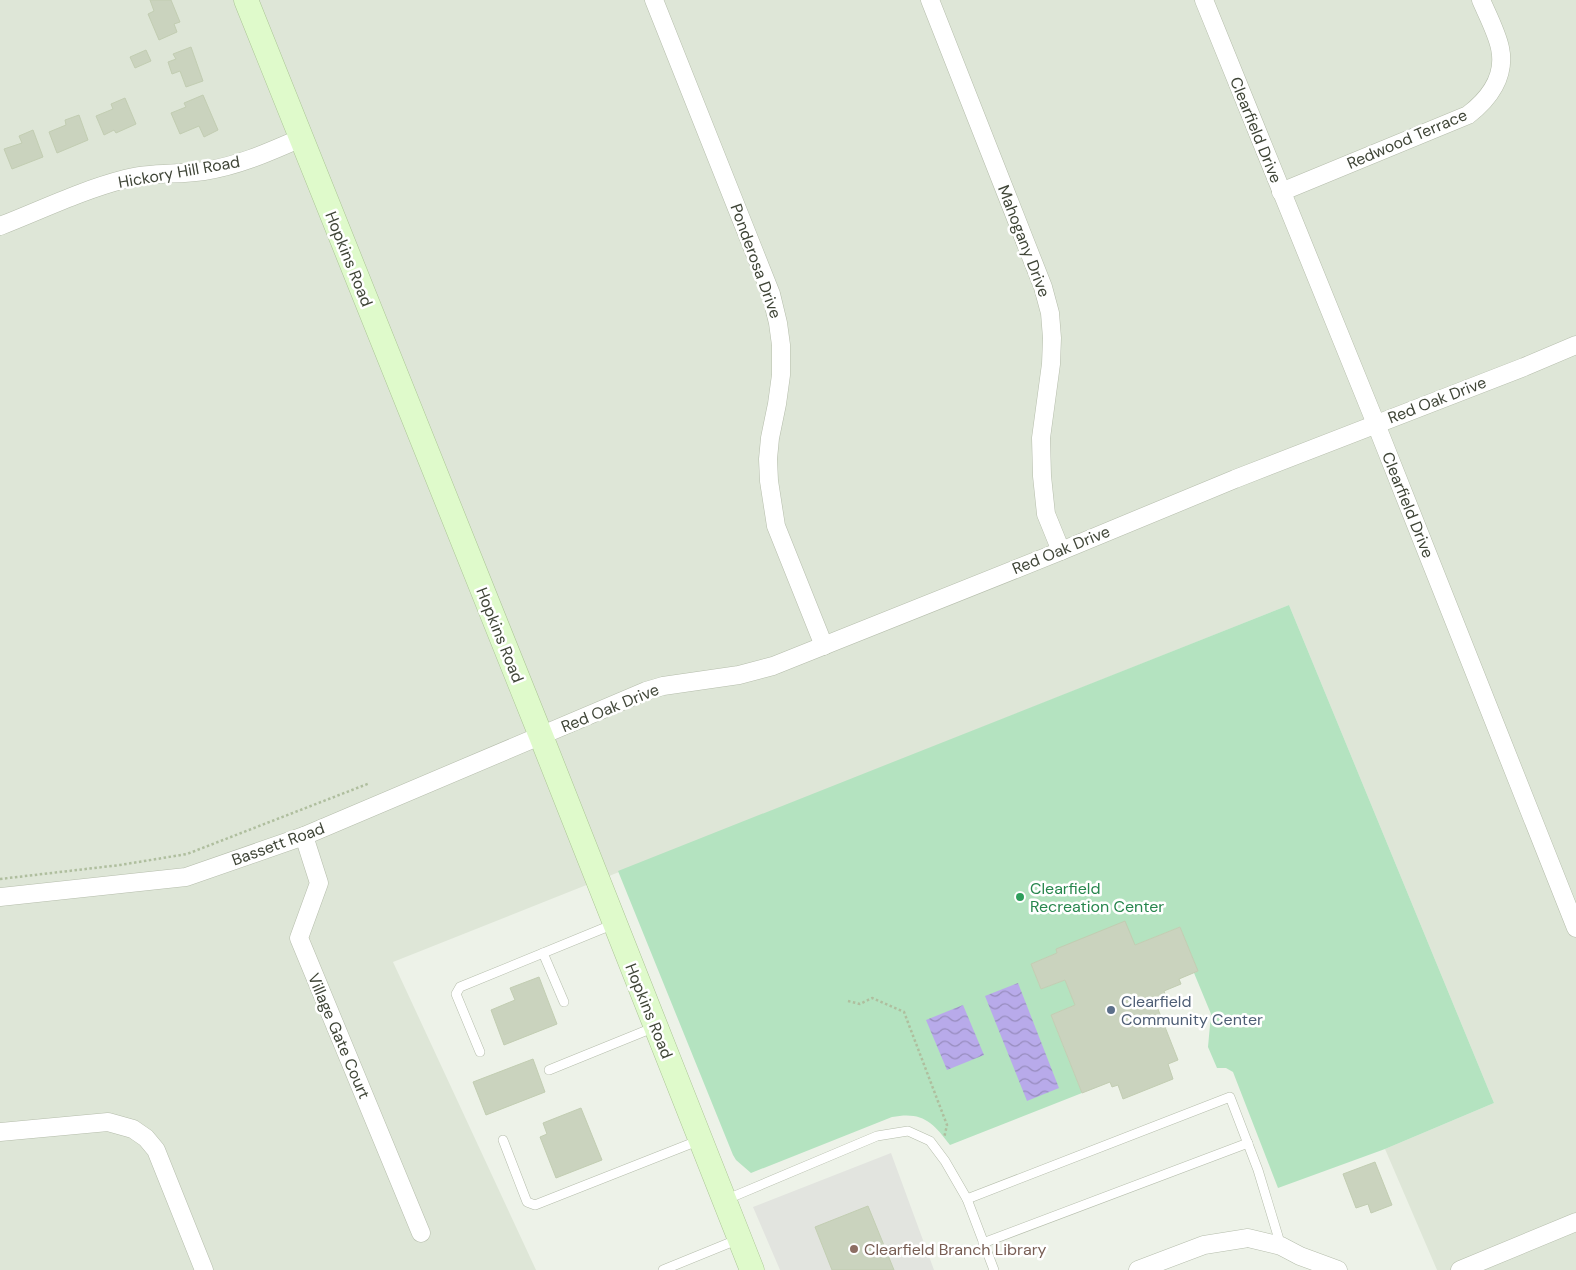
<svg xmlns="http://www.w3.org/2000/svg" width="1576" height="1270" font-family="'DM Sans',sans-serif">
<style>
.residential{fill:#dee6d7}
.garden{fill:#b4e3c0}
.parking{fill:#e2e4df}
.water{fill:url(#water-waves)}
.building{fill:#cad3be;stroke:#c2cdb2}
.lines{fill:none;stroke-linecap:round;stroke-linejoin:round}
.lane-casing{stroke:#b5bdab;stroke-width:10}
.street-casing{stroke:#b5bdab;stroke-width:19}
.secondary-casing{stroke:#abc595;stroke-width:25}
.path{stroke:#afbe9e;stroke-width:2.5;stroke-dasharray:2.5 2.5;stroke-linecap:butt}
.lane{stroke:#fff;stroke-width:9}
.street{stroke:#fff;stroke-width:18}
.secondary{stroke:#dffacb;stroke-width:24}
.leisure-dot{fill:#2e9e5b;stroke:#fff;stroke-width:2}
.service-dot{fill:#5c6f8a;stroke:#fff;stroke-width:2}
.education-dot{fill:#8d6e63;stroke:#fff;stroke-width:2}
.labels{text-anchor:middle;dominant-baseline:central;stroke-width:5;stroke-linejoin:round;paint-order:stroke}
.street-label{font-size:16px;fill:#3f4537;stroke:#fff}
.leisure-label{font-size:16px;fill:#27864d;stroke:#fff;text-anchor:start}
.service-label{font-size:16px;fill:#4e5e75;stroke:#fff;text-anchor:start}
.education-label{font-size:16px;fill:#785e54;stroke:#fff;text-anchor:start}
</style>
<defs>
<pattern id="water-waves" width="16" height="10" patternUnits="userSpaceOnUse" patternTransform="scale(1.25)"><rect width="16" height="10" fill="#b8aaea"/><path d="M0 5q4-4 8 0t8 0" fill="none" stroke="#978cbe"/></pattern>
</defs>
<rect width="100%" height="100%" fill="#edf2e8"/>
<path class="residential" d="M0,0h1576v1270h-139l-52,-121 109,-46 -205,-498 -896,357 143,308h-536z"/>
<path class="garden" d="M1289,605l205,498 -109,46 -107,39 -45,-116 -7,-4h-9l-9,-21 3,-33 -17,-41 4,-2 -18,-44 -45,18 -79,4 1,4 -26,11 10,25 24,-9 10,25 -24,10 31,78 -132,52c-17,-23 -28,-34 -58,-28l-141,56 -15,-13 -3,-5 -115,-284z"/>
<path class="parking" d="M891,1153l43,117h-40l-26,-64 -53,21 17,43h-52l-27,-63z"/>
<g class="water">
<path d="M1018,983l41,105 -32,13 -42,-105z"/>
<path d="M963,1005l21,50 -37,15 -21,-50z"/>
</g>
<g class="building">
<path d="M150,0h21l9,22 -6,2 3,8 -18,8 -11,-26 6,-3z"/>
<path d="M191,47l12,34 -17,6 -6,-16 -8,3 -4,-12 8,-3 -3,-5z"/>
<path d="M146,50l5,11 -16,7 -5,-11z"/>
<path d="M203,95l15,35 -14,7 -5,-11 -19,8 -9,-21 15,-6 -2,-4z"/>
<path d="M125,98l11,26 -20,9 -2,-3 -10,5 -8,-19 17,-7 -2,-5z"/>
<path d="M79,115l9,25 -31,13 -8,-21 17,-7 -1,-5z"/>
<path d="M33,130l10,27 -31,12 -8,-20 18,-6 -3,-7z"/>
<path d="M1125,921l10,24 45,-18 18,44 -19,8 2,5 -17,7 3,9 -11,4 22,56 -10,4 5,15 -50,20 -5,-14 -6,2 -2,-5 -28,11 -31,-78 24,-10 -10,-25 -24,9 -10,-25 26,-11 -1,-4z"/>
<path d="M539,977l18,47 -53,21 -13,-35 24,-10 -5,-12z"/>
<path d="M533,1059l12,33 -59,23 -13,-33z"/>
<path d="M581,1108l21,52 -46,18 -16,-41 7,-3 -4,-11z"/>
<path d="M1375,1162l17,43 -21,8 -3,-9 -12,4 -13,-34z"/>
<path d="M868,1206l26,64h-62l-17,-43z"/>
</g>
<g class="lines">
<defs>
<g id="lane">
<path d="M543,953l21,49"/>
<path d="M480,1052l-24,-58 4,-7 154,-63"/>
<path d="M549,1070l106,-43"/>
<path d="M503,1140l24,62 8,3 165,-65"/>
<path d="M725,1200l152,-64 31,-5 22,10 15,20 22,38"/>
<path d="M983,1243l265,-100"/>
<path d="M663,1270l76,-31"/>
<path d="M994,1270l-27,-71 263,-102 28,73 23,76"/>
</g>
<g id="street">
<path d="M654,0l117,294 7,29 3,22v30l-4,29 -7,34 -2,21 1,22 7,45 48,120"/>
<path d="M930,0l113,287 7,26 2,25 -1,26 -10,74 1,38 4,38 15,37"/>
<path d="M1204,0l172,424 200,504"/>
<path d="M1281,192l187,-77c21,-16 38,-39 32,-67 -3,-15 -13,-34 -19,-48"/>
<path d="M0,226c41,-16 82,-36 125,-47 26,-7 52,-4 79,-8 34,-5 65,-19 97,-33"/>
<path d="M304,836l15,47 -20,55 122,295"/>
<path d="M0,897l186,-20 118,-41 342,-145 17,-5 76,-11 34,-9 288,-115 174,-72 289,-112 52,-22"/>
<path d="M0,1132l108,-10 25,7 13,9 10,12 48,120"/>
<path d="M1138,1270l66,-25 44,-7 33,8 19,10 38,14"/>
<path d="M1460,1270l116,-48"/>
</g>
<path id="secondary" d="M246,0l295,736 211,534"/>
</defs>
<use href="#lane" class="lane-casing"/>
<use href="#street" class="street-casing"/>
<use href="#secondary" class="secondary-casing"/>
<g class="path">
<path d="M0,879l120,-14 67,-11 183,-71"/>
<path d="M848,1001l12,3 12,-6 32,14 43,113 -3,13"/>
</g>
<use href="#lane" class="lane"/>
<use href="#street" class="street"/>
<use href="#secondary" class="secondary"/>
</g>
<circle class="leisure-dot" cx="1020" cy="897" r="5"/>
<circle class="service-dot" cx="1111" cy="1010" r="5"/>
<circle class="education-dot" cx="854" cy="1249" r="5"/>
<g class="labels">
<g class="street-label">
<text transform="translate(1256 130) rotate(68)">Clearfield Drive</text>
<text transform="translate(1407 139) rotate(-23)">Redwood Terrace</text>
<text transform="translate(179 172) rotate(-10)">Hickory Hill Road</text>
<text transform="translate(1024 241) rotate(69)">Mahogany Drive</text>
<text transform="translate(349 259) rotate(68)">Hopkins Road</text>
<text transform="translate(756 261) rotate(70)">Ponderosa Drive</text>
<text transform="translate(1437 400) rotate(-21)">Red Oak Drive</text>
<text transform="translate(1408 505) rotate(68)">Clearfield Drive</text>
<text transform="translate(1061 550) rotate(-22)">Red Oak Drive</text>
<text transform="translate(500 635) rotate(68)">Hopkins Road</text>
<text transform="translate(610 708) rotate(-22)">Red Oak Drive</text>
<text transform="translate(278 844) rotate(-20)">Bassett Road</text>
<text transform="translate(649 1011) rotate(68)">Hopkins Road</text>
<text transform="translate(339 1036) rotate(67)">Village Gate Court</text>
</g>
<g class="leisure-label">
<text x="1030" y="888">Clearfield<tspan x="1030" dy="18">Recreation Center</tspan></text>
</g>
<g class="service-label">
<text x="1121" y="1001">Clearfield<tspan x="1121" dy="18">Community Center</tspan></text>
</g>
<g class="education-label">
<text x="864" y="1249">Clearfield Branch Library</text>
</g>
</g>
</svg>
